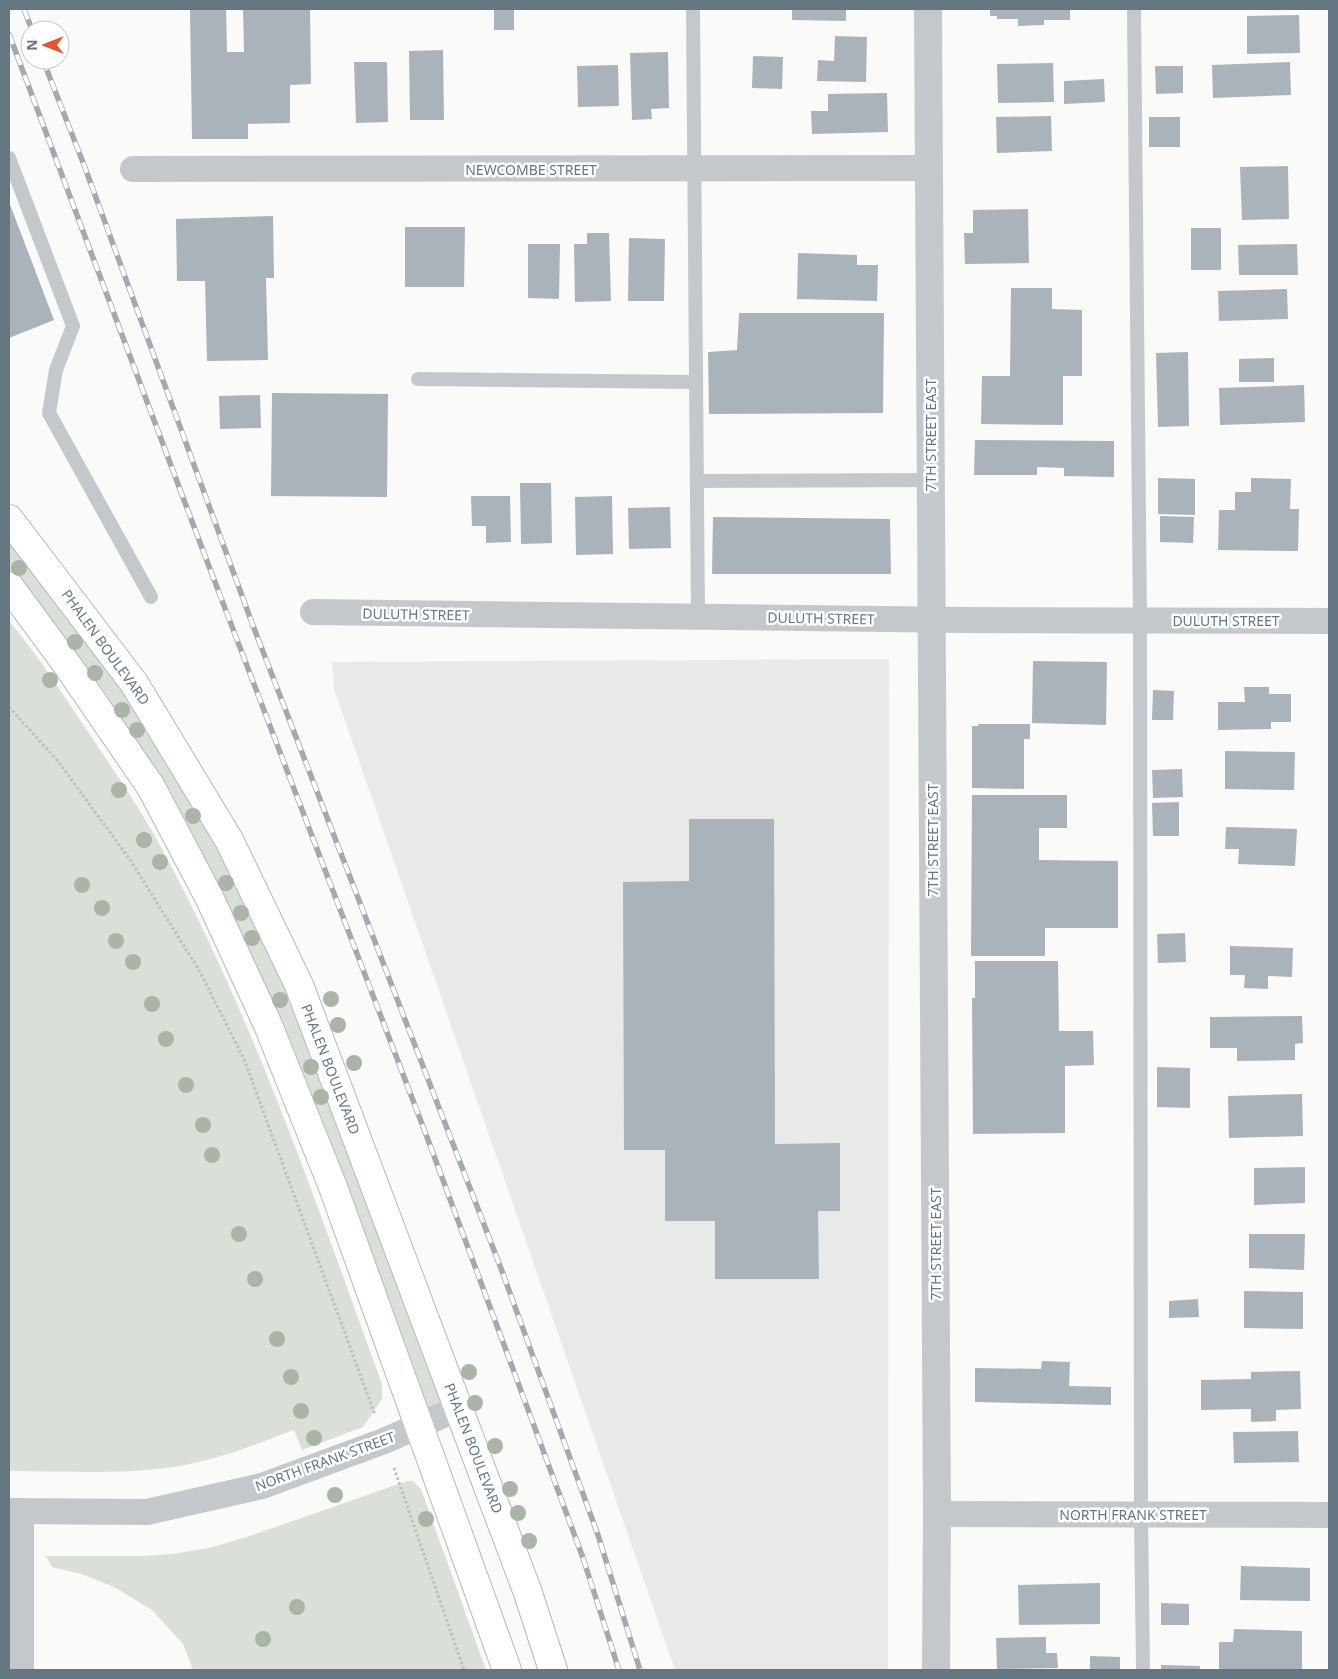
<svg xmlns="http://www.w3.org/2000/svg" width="1338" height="1679" font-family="'Noto Sans',sans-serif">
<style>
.built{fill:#e8e9e9}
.green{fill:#dadfd7}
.building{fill:#aab3b9}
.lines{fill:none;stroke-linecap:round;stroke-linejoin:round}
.secondary-casing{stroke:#b3babf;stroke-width:30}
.path{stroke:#bbbfc2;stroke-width:3;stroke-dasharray:2.5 2.5;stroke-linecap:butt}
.service{stroke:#c3c8cc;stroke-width:14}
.minor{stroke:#c3c8cc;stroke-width:26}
.tertiary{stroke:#c3c8cc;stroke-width:28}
.secondary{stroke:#fff;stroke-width:28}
.rail-casing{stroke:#a2aab0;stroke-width:5.5}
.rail{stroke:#fff;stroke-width:4;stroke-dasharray:11;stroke-linecap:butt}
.tree{fill:#aab4a7}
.labels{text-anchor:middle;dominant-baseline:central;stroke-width:5;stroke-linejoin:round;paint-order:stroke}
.street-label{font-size:14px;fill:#657683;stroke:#fff}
</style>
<rect width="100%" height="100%" fill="#fafaf8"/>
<path class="built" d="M889,659l-1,1011h-213l-341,-981 -2,-27z"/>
<g class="green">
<path d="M9,519l220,321 230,568 -40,18 -210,-529 -200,-311z"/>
<path d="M9,621c28,33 51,69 75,105 26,39 56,82 78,123 92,170 154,354 220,535v15l-19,28 -61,23 -8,-20c-40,15 -79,31 -121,37 -54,8 -110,4 -164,4z"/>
<path d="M407,1481h6l8,8 65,181h-293l-10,-26 -31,-34 -38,-23 -33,-13 -29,-7 -6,-11h99l27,-2 37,-6 41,-12z"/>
</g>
<g class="building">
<path d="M226,9l1,43h17l-1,-43h67l1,75 -21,1v38l-42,1v15h-56l-2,-129z"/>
<rect x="494" y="9" width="20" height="21"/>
<path d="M792,9h54v12l-54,-1z"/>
<path d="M990,9h80v11h-26v5l-26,1v-7h-21v-3h-7z"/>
<path d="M1299,15l1,38 -53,1v-38z"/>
<path d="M835,36l32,1 -1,45 -49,-1 1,-21 16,1z"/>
<path d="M443,50l1,70h-34l-1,-69z"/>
<path d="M668,52l1,56 -18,1 1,10 -20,1 -2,-67z"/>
<path d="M753,56l30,1 -1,32 -30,-1z"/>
<path d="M354,62h33l1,60 -32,1z"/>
<path d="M1290,62l1,33 -78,3 -1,-33z"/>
<path d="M1053,63l1,39 -56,1 -1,-39z"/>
<path d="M618,65l1,41 -41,1 -1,-41z"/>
<path d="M1155,66h28v27l-27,1z"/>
<path d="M1104,79l1,23 -41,2v-23z"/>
<path d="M887,93l1,39 -76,2 -1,-23h17v-17z"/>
<path d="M1051,116l1,35 -55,2 -1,-36z"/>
<rect x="1149" y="117" width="31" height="30"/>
<path d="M1288,166l1,53 -47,1 -2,-53z"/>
<path d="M9,202l45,118 -45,18z"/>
<path d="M1028,209l1,54 -64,1 -1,-31h9v-23z"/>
<path d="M273,216l1,62h-8l2,82 -61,1 -2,-80h-28l-1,-62z"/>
<path d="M405,227h60l-1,60h-59z"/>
<rect x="1191" y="228" width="30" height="42"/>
<path d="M587,233h22l2,68 -36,1 -1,-58h13z"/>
<path d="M629,238l36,1 -1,62h-36z"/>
<path d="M528,244h32l-1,55 -31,-1z"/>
<path d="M1297,244l1,31h-59l-1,-30z"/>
<path d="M798,253l59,2v10h21l-1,36 -80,-2z"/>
<path d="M1011,288h41v21l30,1v66h-19v49l-82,-1 1,-48h28z"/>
<path d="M1287,289l1,30 -69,2 -1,-30z"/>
<path d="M739,313h145l-1,100 -174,1 -1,-62 29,-2z"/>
<path d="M1188,352l1,74 -31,1 -2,-74z"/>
<path d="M1274,358v24h-35v-23z"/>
<path d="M1304,385l1,37 -85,3 -1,-37z"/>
<path d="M272,393l116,1 -1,103 -116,-1z"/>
<path d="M260,395l1,33 -41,1 -1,-33z"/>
<path d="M975,440l139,1v36l-50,-1v-8l-27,-1v8h-63z"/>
<path d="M1158,478l37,1v36l-37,-1z"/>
<path d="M1251,478l40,1 -1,30h9l-1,42 -80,-1 1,-40h16v-18h16z"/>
<path d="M520,483h31l1,60 -31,1z"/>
<path d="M471,496h39l1,46 -25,1v-17h-14z"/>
<path d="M612,496l1,58 -37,1 -1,-58z"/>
<path d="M670,507l1,41 -42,1 -1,-41z"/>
<path d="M1160,516l34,1 -1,26 -33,-1z"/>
<path d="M713,517l177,2 1,55h-179z"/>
<path d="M1033,661l74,1 -1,63 -74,-2z"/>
<path d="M1244,687h25v7h22v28h-20v7l-53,1v-28h27z"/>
<path d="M1153,690l21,1 -1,29h-21z"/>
<path d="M978,724h52v15h-6v50l-52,-1v-62h6z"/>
<path d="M1225,751l70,1 -1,38 -69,-1z"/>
<path d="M1182,769l1,28 -30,1 -1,-28z"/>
<path d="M972,795h95v33h-28v32l79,1v67h-73v28h-74z"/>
<path d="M1179,802v34h-26l-1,-33z"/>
<path d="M689,819h85l1,325 65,-1v68h-22l1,68h-104v-58h-50v-71h-41l-1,-268 66,-1z"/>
<path d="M1226,827l71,2 -2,37 -57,-2 1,-15h-14z"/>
<path d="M1185,933l1,29 -28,1 -1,-29z"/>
<path d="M1230,946l63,2 -1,29 -24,-1v13l-24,-1 1,-13h-15z"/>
<path d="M975,961h83l1,70h34l1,34 -29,1v67l-92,1 -1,-136h3z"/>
<path d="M1302,1016l1,27 -8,1v16l-58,1v-13h-27v-31z"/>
<path d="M1157,1067l33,1v40l-33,-1z"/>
<path d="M1302,1094l1,42 -74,2 -1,-42z"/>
<path d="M1305,1167v36l-51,2v-37z"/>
<path d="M1249,1234h56l-1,36 -55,-2z"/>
<path d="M1244,1291l59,1v37l-59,-1z"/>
<path d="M1198,1299l1,18 -30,1v-17z"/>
<path d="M1042,1361l28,1 -1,24 42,1v18l-136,-3v-34l66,1z"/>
<path d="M1300,1371l1,38 -25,1v11l-25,1v-13l-50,1v-30l50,-1v-7z"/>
<path d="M1298,1431l1,31 -65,1 -1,-31z"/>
<path d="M1241,1566l69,2v33l-70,-1z"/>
<path d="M1100,1583v41l-81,1 -1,-40z"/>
<path d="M1161,1603l28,1v21h-28z"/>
<path d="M1234,1629l68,2v39h-83v-28h14z"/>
<path d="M1046,1637v16h11l1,15 -61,1 -1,-31z"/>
<path d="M1090,1656l30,1v13h-30z"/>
<path d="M1161,1665l39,1v4h-39z"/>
</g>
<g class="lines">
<defs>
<g id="secondary">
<path d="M9,519l125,164 95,157 70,145 229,608 25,77"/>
<path d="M9,586l59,80 83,121 58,110 59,128 65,162 174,483"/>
</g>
</defs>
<use href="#secondary" class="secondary-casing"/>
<g class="path">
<path d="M9,707l48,53 74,101 68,109 45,89 131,356"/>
<path d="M394,1468l70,202"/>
</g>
<g class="service">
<path d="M693,9l5,608"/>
<path d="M1134,9l6,611 1,894 2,156"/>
<path d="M9,158l64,168 -17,44 -7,43 102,184"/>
<path d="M418,379l278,3"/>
<path d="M697,481l233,-1"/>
</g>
<g class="minor">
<path d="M133,169l795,-1"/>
<path d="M313,612l651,8 365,1"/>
<path d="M9,1511l138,1 115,-26 122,-45 75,-33"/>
<path d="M21,1511v159"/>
<path d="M937,1514l392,1"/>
</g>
<path class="tertiary" d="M928,9l9,1505 -1,156"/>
<use href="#secondary" class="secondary"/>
<defs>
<g id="rail">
<path d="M24,9l8,21"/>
<path d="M9,34l193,514 225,589 156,421 36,112"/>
<path d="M43,60l41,105 168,458 250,648 96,264 42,135"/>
</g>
</defs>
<use href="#rail" class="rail-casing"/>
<use href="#rail" class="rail"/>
</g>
<g class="tree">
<circle cx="19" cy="568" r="8"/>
<circle cx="75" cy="642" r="8"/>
<circle cx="95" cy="673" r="8"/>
<circle cx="50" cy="680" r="8"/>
<circle cx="122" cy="710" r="8"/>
<circle cx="137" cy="730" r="8"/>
<circle cx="119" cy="790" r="8"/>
<circle cx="193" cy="816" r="8"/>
<circle cx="144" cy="840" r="8"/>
<circle cx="160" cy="862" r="8"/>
<circle cx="226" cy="883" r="8"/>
<circle cx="82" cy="885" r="8"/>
<circle cx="102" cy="908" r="8"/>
<circle cx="241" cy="913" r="8"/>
<circle cx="252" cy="938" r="8"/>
<circle cx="116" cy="941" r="8"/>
<circle cx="133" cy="962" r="8"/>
<circle cx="331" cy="999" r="8"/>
<circle cx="280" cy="1000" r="8"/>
<circle cx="152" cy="1004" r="8"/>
<circle cx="338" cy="1025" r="8"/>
<circle cx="166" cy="1039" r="8"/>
<circle cx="354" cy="1063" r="8"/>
<circle cx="311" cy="1067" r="8"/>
<circle cx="186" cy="1085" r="8"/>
<circle cx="321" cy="1097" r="8"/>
<circle cx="203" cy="1125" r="8"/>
<circle cx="212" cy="1155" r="8"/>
<circle cx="239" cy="1234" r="8"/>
<circle cx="255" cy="1279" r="8"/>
<circle cx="277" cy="1339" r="8"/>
<circle cx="469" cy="1372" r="8"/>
<circle cx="291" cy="1377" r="8"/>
<circle cx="475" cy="1403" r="8"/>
<circle cx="301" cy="1411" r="8"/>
<circle cx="314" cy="1438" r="8"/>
<circle cx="495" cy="1446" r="8"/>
<circle cx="510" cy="1489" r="8"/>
<circle cx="335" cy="1495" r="8"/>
<circle cx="518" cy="1513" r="8"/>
<circle cx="426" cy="1519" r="8"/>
<circle cx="529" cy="1541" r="8"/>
<circle cx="297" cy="1607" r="8"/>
<circle cx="263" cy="1639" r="8"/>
</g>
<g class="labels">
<g class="street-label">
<text x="531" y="169">NEWCOMBE STREET</text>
<text transform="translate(930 435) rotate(-90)">7TH STREET EAST</text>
<text transform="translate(416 614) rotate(1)">DULUTH STREET</text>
<text transform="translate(821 618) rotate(1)">DULUTH STREET</text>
<text x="1226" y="620">DULUTH STREET</text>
<text transform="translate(106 647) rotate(54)">PHALEN BOULEVARD</text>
<text transform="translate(932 840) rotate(-90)">7TH STREET EAST</text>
<text transform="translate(331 1069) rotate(69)">PHALEN BOULEVARD</text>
<text transform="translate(935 1244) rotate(-90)">7TH STREET EAST</text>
<text transform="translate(474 1448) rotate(69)">PHALEN BOULEVARD</text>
<text transform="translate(325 1461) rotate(-20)">NORTH FRANK STREET</text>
<text x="1133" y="1514">NORTH FRANK STREET</text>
</g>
</g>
<rect width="1338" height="1679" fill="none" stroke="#657683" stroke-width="20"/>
<g transform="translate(45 45) rotate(270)"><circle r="24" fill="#ffffff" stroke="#c1c8cd"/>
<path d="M0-4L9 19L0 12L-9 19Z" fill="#e4572e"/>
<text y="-8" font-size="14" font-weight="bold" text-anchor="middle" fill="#657683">N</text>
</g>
</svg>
